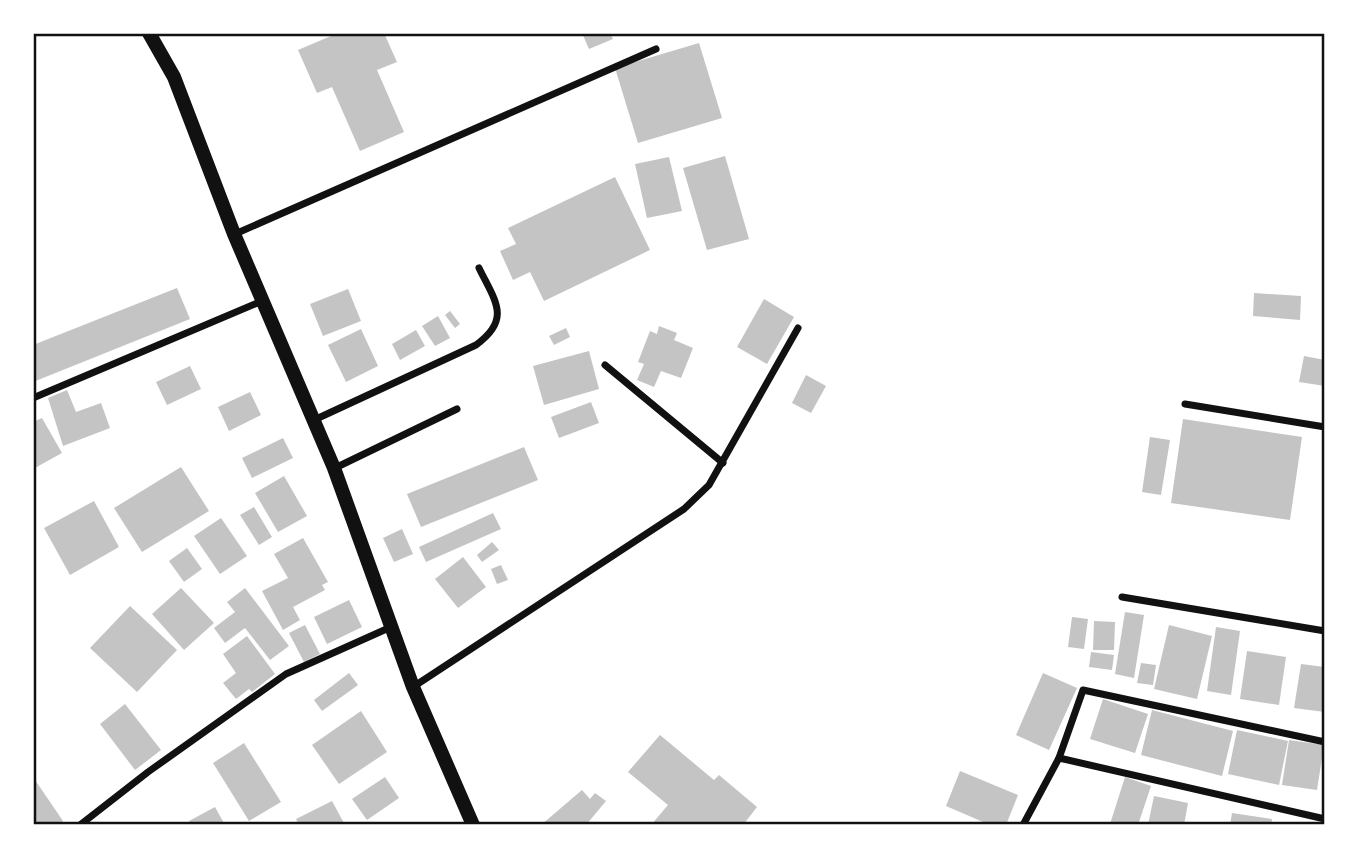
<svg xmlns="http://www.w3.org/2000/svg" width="1358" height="858" font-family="Arial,sans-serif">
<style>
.building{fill:#c4c4c4}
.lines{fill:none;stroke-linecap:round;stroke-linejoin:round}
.minor{stroke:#111;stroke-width:7}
.secondary{stroke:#111;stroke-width:14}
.neatline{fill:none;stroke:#111;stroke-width:2.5}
</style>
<rect width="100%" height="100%" fill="#fff"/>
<g class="building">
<path d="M338,33h46l13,29 -20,8 27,62 -44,19 -28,-64 -15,6 -19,-43z"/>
<path d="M582,33h28l3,6 -24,10z"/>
<path d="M699,43l23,75 -84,25 -23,-75z"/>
<path d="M725,156l24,83 -42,11 -24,-82z"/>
<path d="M669,157l13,54 -35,7 -12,-54z"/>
<path d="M615,177l35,73 -106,51 -14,-29 -17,8 -13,-29 16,-7 -8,-16z"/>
<path d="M177,288l13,31 -157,63v-37z"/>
<path d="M348,289l13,32 -38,15 -13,-32z"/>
<path d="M1254,293l47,3 -1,24 -47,-4z"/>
<path d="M764,299l30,18 -27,47 -30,-17z"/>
<path d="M450,311l10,13 -5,4 -10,-13z"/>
<path d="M438,316l12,22 -15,8 -13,-20z"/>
<path d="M659,326l18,7 -3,7 19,8 -12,30 -20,-7 -7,16 -17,-7 7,-16 -6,-2 12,-31 7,3z"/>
<path d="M566,328l4,9 -16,8 -5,-9z"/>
<path d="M361,329l17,37 -32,16 -18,-37z"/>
<path d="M416,330l9,16 -25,14 -8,-16z"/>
<path d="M589,351l10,38 -55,16 -11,-39z"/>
<path d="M1304,356l21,4v26l-26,-4z"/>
<path d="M190,366l11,23 -34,16 -11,-23z"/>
<path d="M806,375l20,11 -15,27 -19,-10z"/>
<path d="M67,390l9,22 25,-9 9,25 -47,18 -15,-48z"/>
<path d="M250,392l11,23 -32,16 -11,-24z"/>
<path d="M591,402l8,21 -40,15 -8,-21z"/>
<path d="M42,418l20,35 -29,16v-47z"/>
<path d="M1183,419l119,18 -12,83 -119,-17z"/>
<path d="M1150,437l20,3 -9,55 -19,-3z"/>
<path d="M283,438l10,20 -41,20 -10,-20z"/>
<path d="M524,447l14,33 -117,47 -14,-33z"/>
<path d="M181,467l28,44 -67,41 -28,-44z"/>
<path d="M284,476l23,40 -29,16 -23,-39z"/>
<path d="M94,501l25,46 -49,28 -26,-47z"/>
<path d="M254,507l18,30 -13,8 -19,-30z"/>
<path d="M493,513l8,16 -75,33 -7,-15z"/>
<path d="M221,518l26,38 -27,18 -26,-38z"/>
<path d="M402,529l11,25 -19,8 -11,-24z"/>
<path d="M303,538l25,44 -6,3 3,5 -32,17 7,13 -17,10 -21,-39 26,-13 -14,-24z"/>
<path d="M492,542l7,8 -17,12 -5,-7z"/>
<path d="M187,548l15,21 -18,13 -15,-21z"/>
<path d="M463,557l23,30 -28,21 -23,-29z"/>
<path d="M501,565l7,15 -11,4 -6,-15z"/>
<path d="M181,588l33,35 -30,27 -32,-36z"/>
<path d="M245,588l44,58 -19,14 -25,-32 -20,15 -11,-15 21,-16 -8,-10z"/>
<path d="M349,600l13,27 -35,17 -13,-27z"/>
<path d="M130,606l47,44 -40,42 -47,-44z"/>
<path d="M1125,612l19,3 -10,63 -19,-4z"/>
<path d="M1072,617l16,2 -4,30 -16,-2z"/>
<path d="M1094,621l21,1 -1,28h-21z"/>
<path d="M305,625l15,29 -16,8 -15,-29z"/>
<path d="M1169,625l43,11 -15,63 -43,-10z"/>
<path d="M1216,627l24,4 -9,64 -24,-4z"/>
<path d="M247,636l28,38 -23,18 -3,-3 -13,10 -13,-16 13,-10 -13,-19z"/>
<path d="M1247,651l39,6 -7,48 -39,-6z"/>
<path d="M1091,652l23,3 -2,15 -23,-3z"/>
<path d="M1141,663l15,2 -3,20 -16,-2z"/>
<path d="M1301,664l24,3v45l-31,-4z"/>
<path d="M349,673l9,12 -36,26 -8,-11z"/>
<path d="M1043,673l34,15 -28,62 -33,-15z"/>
<path d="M1103,699l45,15 -13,39 -45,-14z"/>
<path d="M125,704l36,46 -26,20 -35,-46z"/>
<path d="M1152,710l81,21 -11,45 -81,-21z"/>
<path d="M361,711l26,41 -48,32 -27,-39z"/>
<path d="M1237,730l51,11 -9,44 -51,-11z"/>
<path d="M660,735l54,45 5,-5 38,32 -14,18h-92l17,-20 -40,-33z"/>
<path d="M1289,740l35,5 -7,45 -35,-5z"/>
<path d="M244,743l37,59 -32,19 -36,-58z"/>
<path d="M960,771l58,24 -12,30h-16l-44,-19z"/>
<path d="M33,777l30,44 -6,4h-24z"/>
<path d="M385,777l14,21 -32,22 -15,-21z"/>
<path d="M1125,777l26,9 -13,39 -28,-1z"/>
<path d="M582,790l8,9 5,-6 11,8 -20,24h-45z"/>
<path d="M1154,796l34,7 -4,22h-36z"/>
<path d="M332,801l13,24h-46l-3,-6z"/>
<path d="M215,807l10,18h-34l-2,-4z"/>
<path d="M1232,813l40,6 -1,6h-41z"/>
</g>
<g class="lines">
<g class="minor">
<path d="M235,234l421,-185"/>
<path d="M605,365l118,98"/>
<path d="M33,398l229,-97"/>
<path d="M1185,404l140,23"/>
<path d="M314,420l162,-75c36,-26 19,-44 3,-77"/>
<path d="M335,468l122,-59"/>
<path d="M1122,597l203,34"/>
<path d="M413,687l271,-178 25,-24 89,-157"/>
<path d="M1059,758l266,61"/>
<path d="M80,825l68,-53 138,-98 105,-47"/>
<path d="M1023,825l36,-67 24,-68 242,52"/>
</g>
<path class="secondary" d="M149,33l25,44 60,157 100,234 79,219 60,138"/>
</g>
<rect width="1358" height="858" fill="none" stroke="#ffffff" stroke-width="70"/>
<rect x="35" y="35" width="1288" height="788" class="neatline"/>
</svg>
